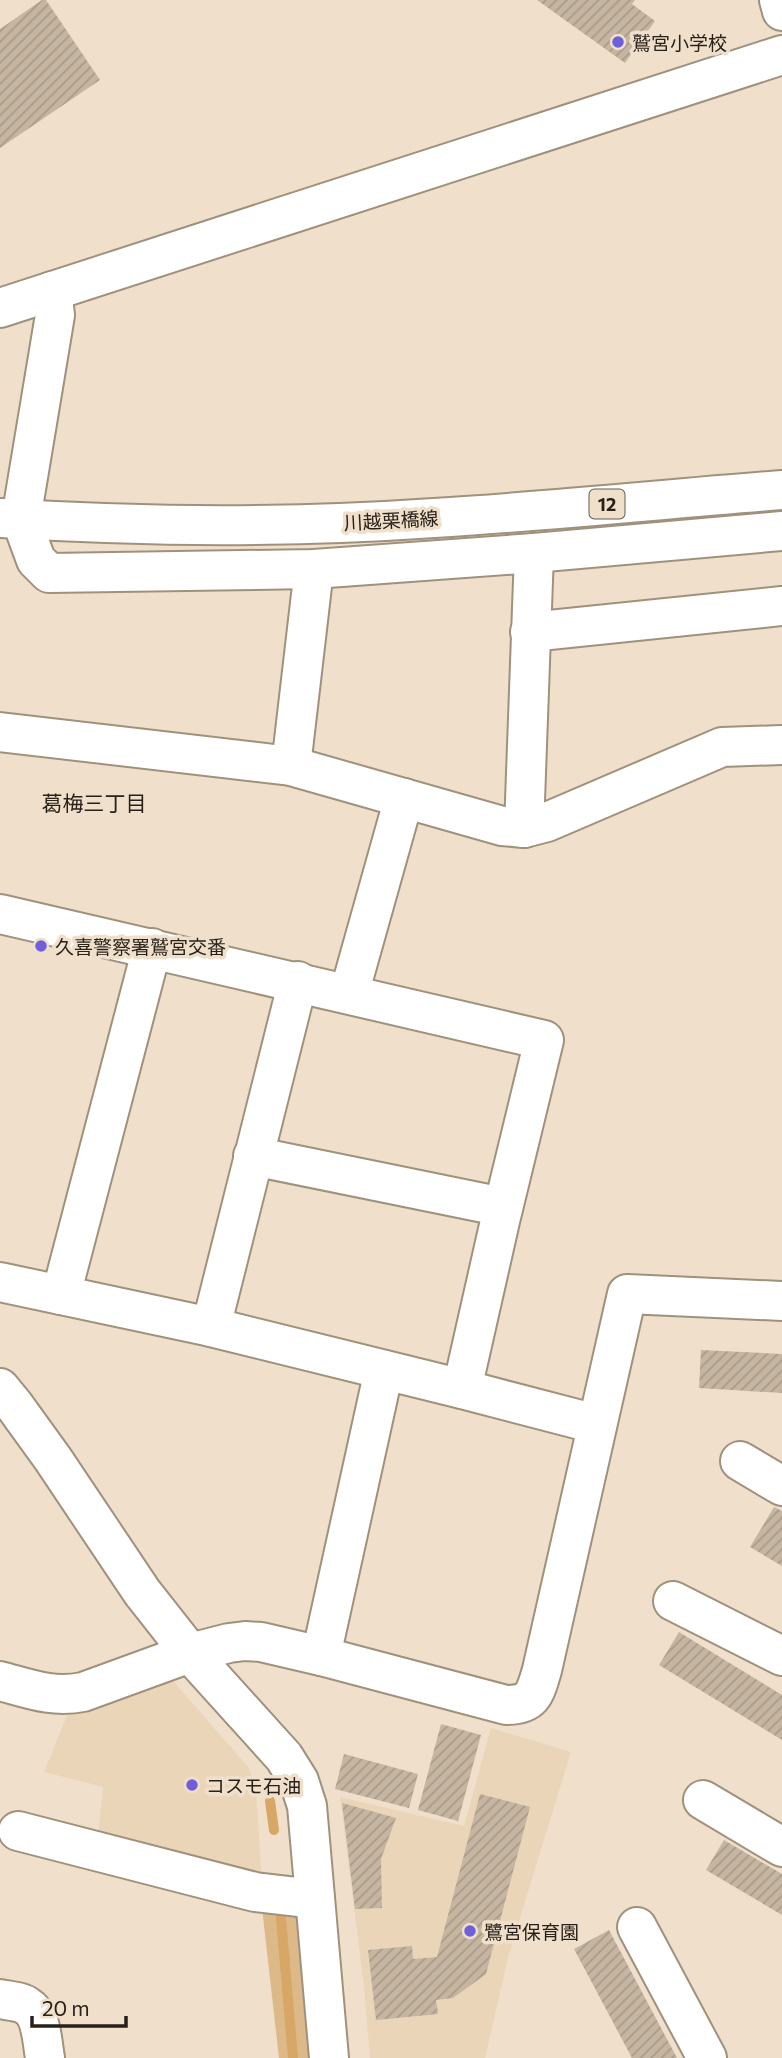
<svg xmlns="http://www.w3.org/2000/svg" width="782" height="2058" font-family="Commissioner,'Noto Sans JP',sans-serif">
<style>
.built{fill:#ead5b9}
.green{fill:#ddb98a}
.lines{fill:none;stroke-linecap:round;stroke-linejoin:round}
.stream{stroke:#d7a765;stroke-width:10}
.building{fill:url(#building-hatch)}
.minor-casing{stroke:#a0917d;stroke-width:42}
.major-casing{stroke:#a0917d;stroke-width:42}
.minor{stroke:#fff;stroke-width:38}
.major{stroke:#fff;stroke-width:38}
.poi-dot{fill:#6e60da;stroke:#f0e0cb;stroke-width:2.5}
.labels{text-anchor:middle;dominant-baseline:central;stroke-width:7;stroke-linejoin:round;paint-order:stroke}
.shield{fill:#f0e0cb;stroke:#635a4f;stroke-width:2}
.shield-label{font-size:18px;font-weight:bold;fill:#27211a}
.poi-label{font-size:19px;fill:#27211a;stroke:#f0e0cb;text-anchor:start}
.street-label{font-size:19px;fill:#27211a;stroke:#f0e0cb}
.neighbourhood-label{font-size:21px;fill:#27211a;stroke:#f0e0cb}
</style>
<defs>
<pattern id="building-hatch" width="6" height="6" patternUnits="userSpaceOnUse" patternTransform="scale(1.75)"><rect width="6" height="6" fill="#c5b5a1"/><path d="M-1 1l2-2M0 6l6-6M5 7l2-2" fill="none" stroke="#a99b8a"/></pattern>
</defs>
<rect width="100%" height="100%" fill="#f0e0cb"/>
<g class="built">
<path d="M169,1676l80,92 7,22 6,92 -165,-39 6,-56 -59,-15 24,-59z"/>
<path d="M491,1728l80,24 -62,202 -24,104h-115l-6,-71 -24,-190 124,29z"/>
</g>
<path class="green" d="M262,1908h36l12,150h-31z"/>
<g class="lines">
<g class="stream">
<path d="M270,1801l4,29"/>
<path d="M281,1918l12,140"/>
</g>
</g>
<g class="building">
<path d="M42,0h4l54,80 -100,68v-119z"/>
<path d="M537,0h98l-3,4 23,17 -30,42z"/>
<path d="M701,1350l81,4v39l-83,-5z"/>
<path d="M774,1507l8,4v55l-32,-19z"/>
<path d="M679,1632l103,63v45l-123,-75z"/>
<path d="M441,1724l40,11 -23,86 -40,-11z"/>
<path d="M344,1754l74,20 -9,34 -74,-19z"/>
<path d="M480,1794l50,13 -44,167 -33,24 -17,2 2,14 -62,6 -8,-70 44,-4 1,13 24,-2z"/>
<path d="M342,1803l54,15 -15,41 1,49 -27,1z"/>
<path d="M724,1840l58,34v41l-76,-45z"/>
<path d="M609,1930l68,128h-45l-58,-109z"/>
</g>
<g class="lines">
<defs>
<g id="minor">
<path d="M779,0l3,11"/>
<path d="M52,291l3,24 -34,204 15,41 13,13 265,-4 220,-16 248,-22"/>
<path d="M0,308l782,-253"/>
<path d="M530,632l252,-26"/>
<path d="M0,732l291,34 211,60 22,2 23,-6 175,-75 60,-2"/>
<path d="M291,766l23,-197"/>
<path d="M524,828l10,-275"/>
<path d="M0,914l544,126 -44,181 -38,168"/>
<path d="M349,994l55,-196"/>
<path d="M253,1156l250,51"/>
<path d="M0,1282l211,45 251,62 134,35"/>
<path d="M61,1295l91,-347"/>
<path d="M211,1327l87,-346"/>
<path d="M0,1388l14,17 39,54 89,133 48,61 94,104 15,24 8,25 22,252"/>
<path d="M740,1461l42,25"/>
<path d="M673,1601l109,55"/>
<path d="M321,1656l63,-286"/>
<path d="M0,1681c30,8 52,17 83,11l107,-39 39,-10 16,-2 16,1 60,14 185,49c27,0 29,-11 36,-35l85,-376 155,7"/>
<path d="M703,1800l79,47"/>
<path d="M18,1831l237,61 60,7"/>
<path d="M637,1927l70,131"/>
<path d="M0,1999c9,2 20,2 27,7 15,9 15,36 18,52"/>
</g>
<path id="major" d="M0,518c144,9 290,10 434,0 116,-7 232,-19 348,-28"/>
</defs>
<use href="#minor" class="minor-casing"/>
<use href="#major" class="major-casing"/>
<use href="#minor" class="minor"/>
<use href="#major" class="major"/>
</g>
<g class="poi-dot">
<circle cx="618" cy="42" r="7"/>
<circle cx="41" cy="946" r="7"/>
<circle cx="192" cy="1785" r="7"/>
<circle cx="470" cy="1931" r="7"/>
</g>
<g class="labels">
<rect class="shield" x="589.5" y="489.5" width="35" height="29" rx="5"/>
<g class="shield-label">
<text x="607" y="504">12</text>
</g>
<g class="poi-label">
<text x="632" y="42">鷲宮小学校</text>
<text x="55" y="946">久喜警察署鷲宮交番</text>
<text x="206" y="1785">コスモ石油</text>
<text x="484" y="1931">鷺宮保育園</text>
</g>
<g class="street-label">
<text transform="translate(391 520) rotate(-3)">川越栗橋線</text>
</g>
<g class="neighbourhood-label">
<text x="94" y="802">葛梅三丁目</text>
</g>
</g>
<path d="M32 2016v10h94v-10" fill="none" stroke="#27211a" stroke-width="3.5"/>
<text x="42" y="2016" font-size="21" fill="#27211a" stroke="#f0e0cb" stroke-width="5" paint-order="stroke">20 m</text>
</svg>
